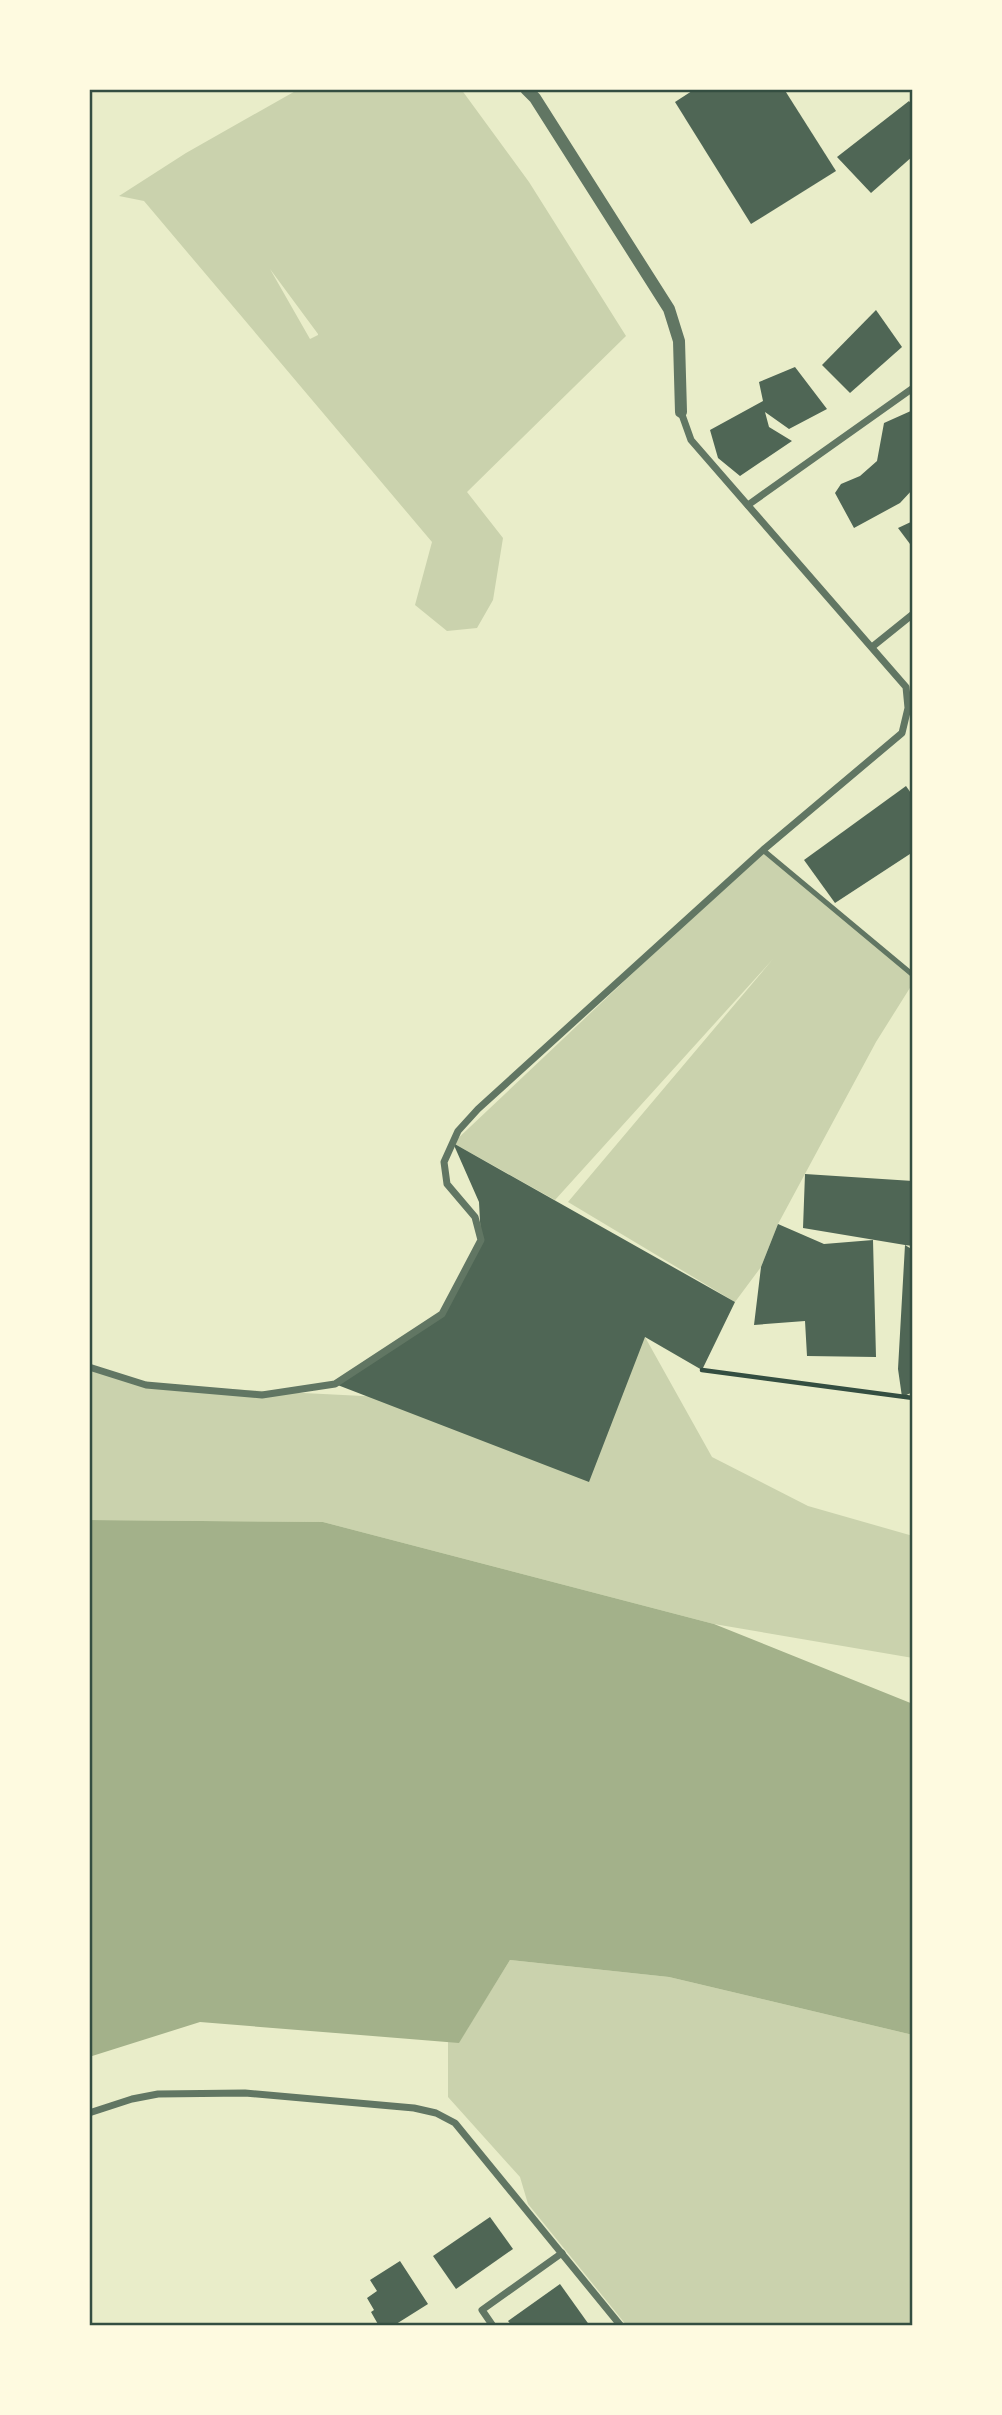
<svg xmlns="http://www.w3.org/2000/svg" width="1002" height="2415" font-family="Roboto,sans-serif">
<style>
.green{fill:#cad2ad;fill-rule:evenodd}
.water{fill:#a3b18a}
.building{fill:#4f6655}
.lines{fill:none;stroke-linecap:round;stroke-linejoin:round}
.path{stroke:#344e41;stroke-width:4.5}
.service{stroke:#617663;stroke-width:5}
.minor{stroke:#617663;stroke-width:7}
.tertiary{stroke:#617663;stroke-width:12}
.neatline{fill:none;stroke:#344e41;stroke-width:2.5}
</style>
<rect width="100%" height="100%" fill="#e9edc9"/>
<g class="green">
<path d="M299,89h162l68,93 97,154 -159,156 36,46 -10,62 -16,28 -30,3 -32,-26 17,-63 -288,-341 -25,-5 67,-43zM270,269l48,65v1l-8,4z"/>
<path d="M763,850l150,125v8l-37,59 -98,182 -17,43 -26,35 -167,-100 205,-243 -218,241 -102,-57z"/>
<path d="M645,1337l67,120 96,49 105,30v122l-199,-34 -391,-102 -234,-2v-153l57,18 276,14z"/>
<path d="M510,1960l159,17 244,58v291h-286l-99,-122 -8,-27 -72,-80v-55h11z"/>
</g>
<path class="water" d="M89,1520l234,2 391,102 199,80v331l-244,-58 -159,-17 -51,83 -259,-21 -111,35z"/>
<g class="building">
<path d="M695,89h89l52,82 -85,53 -76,-122z"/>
<path d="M909,101l4,5v50l-42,37 -34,-36z"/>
<path d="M876,310l26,37 -52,46 -28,-28z"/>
<path d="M795,367l32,42 -38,20 -24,-17 4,15 23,14 -52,35 -22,-18 -8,-28 53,-29 -4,-19z"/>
<path d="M913,410v79l-13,14 -46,25 -19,-35 6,-9 19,-8 17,-15 7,-38z"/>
<path d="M913,521v27l-15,-20z"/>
<path d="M906,786l7,10v56l-78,51 -31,-43z"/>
<path d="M453,1143l282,159 -33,68 -57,-33 -56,145 -254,-98 107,-70 39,-74 -2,-38z"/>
<path d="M805,1174l108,7v65l-8,-1 8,5v142l-11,5 -4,-28 7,-124 -102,-17z"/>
<path d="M778,1224l46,20 49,-4 3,117 -69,-1 -2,-35 -51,4 7,-58z"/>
<path d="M490,2217l23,32 -57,40 -23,-33z"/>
<path d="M400,2261l28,43 -35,22h-14l-8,-14 3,-2 -7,-12 10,-7 -7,-11z"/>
<path d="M560,2284l30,42h-78l-4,-5z"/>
</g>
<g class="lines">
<path class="path" d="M702,1370l211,28"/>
<path class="service" d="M763,850l150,125"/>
<g class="minor">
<path d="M748,505l165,-117"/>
<path d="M872,647l41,-33"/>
<path d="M89,1367l57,18 116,10 73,-11 107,-70 39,-74 -6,-23 -28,-33 -3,-22 14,-31 20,-22 285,-259 139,-117 6,-25 -2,-21 -215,-247 -10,-28"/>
<path d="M89,2113l43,-14 26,-5 87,-1 169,15 22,5 19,10 166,203"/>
<path d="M493,2326l-11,-16 80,-57"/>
</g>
<path class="tertiary" d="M526,89l9,9 134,211 10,32 2,71"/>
</g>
<rect width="1002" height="2415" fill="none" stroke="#fefae0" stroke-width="182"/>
<rect x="91" y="91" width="820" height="2233" class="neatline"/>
</svg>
